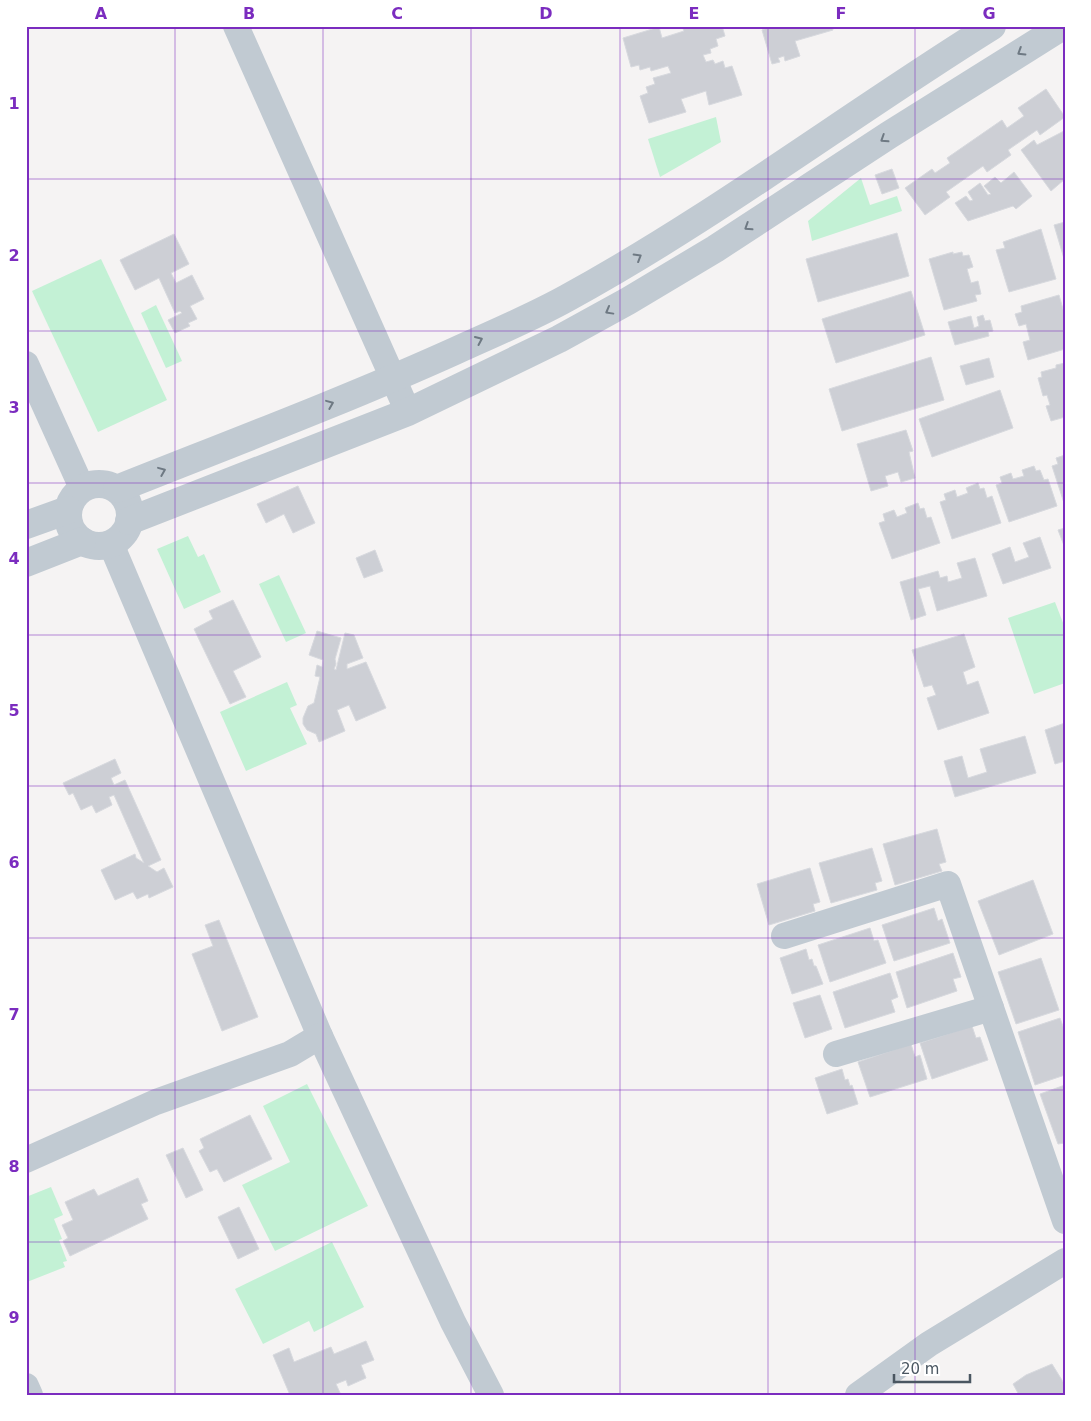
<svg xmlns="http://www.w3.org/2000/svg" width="1091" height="1421" font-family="'DejaVu Sans',sans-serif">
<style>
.green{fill:#c3f1d5}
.building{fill:#cdcfd5;stroke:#d7d9de}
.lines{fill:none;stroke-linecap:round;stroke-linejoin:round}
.minor{stroke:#c1cad2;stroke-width:26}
.tertiary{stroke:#c1cad2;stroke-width:28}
.oneway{stroke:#6e7983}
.grid{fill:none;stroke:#7b2cbf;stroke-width:1;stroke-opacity:0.55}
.neatline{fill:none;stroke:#7b2cbf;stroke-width:2}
.grid-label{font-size:16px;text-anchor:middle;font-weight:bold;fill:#7b2cbf}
</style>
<rect width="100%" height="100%" fill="#f5f3f3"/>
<g class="green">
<path d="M716,117l5,25 -61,35 -12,-38z"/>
<path d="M861,178l9,27 27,-9 5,15 -90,30 -4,-20z"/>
<path d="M101,259l66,141 -69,32 -66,-141z"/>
<path d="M156,305l26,56 -16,7 -25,-55z"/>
<path d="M188,536l10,21 6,-3 17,38 -37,17 -27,-60z"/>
<path d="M279,575l27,58 -20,9 -27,-58z"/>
<path d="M1055,602l10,26v55l-31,11 -26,-76z"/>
<path d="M287,682l10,23 -7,3 17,36 -61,27 -26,-59z"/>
<path d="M307,1084l61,122 -93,45 -33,-66 48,-23 -27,-56z"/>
<path d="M51,1187l12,28 -9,4 8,20 -3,1 8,21 -4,1 2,5 -38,15 -1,-85z"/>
<path d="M332,1242l32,65 -50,25 -5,-11 -46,23 -28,-55z"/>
</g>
<g class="building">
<path d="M682,26h40l3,10 -9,3 2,7 -8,3 1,4 -8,2 3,7 7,-2 2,4 8,-3 2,7 7,-2 10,29 -33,10 -3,-14 -25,8 5,13 -37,11 -9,-27 8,-3 -2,-6 9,-3 -2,-6 18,-5 -3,-7 -17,5 -1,-4 -10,3 -1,-5 -8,2 -8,-29 36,-11 3,11 22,-7z"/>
<path d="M772,26h60l1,4 -38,11 5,15 -15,5 -1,-5 -6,2 2,4 -8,2 -10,-34z"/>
<path d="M1046,89l19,28 -25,18 -3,-5 -29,20 3,5 -24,17 -4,-6 -37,26 4,5 -25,18 -20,-27 27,-19 3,4 15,-10 -3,-5 55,-38 5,8 17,-12 -6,-8z"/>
<path d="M1064,131l1,48 -14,12 -30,-41 13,-10 3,5z"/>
<path d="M892,169l7,19 -17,6 -7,-19z"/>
<path d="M1014,172l18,24 -16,13 -3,-3 -45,15 -13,-18 11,-7 4,5 3,-1 -5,-8 12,-9 8,12 3,-1 -7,-8 11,-9 6,6z"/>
<path d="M1065,222v40l-11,-37z"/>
<path d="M1041,229l15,50 -47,13 -13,-42 9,-2 -2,-6z"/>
<path d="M897,233l12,43 -91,26 -12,-43z"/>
<path d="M174,234l15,30 -18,9 5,10 16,-8 12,24 -14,7 7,13 -9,4 2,3 -15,7 -7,-13 14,-7 -2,-2 -5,2 -16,-35 -24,12 -15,-30z"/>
<path d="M953,252v2l9,-2 1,4 6,-1 4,12 -6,2 4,14 7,-2 3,13 -6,1 2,6 -33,9 -15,-51z"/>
<path d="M911,291l14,44 -89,28 -14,-44z"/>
<path d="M1059,295l6,21v33l-37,11 -5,-18 7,-2 -4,-16 -7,2 -4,-12 7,-2 -1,-6z"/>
<path d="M983,315l2,6 5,-1 3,11 -5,1 1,4 -34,9 -7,-23 23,-6 3,12 5,-2 -2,-9z"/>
<path d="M931,357l13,43 -102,31 -13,-42z"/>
<path d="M989,358l5,19 -28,8 -6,-19z"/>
<path d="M1065,363v54l-14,4 -5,-15 4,-1 -3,-10 -4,1 -5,-18 4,-1 -1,-5 15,-4v-3z"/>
<path d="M1000,390l13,38 -81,29 -13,-38z"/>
<path d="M906,430l7,21 -4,1 6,26 -14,4 -3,-10 -13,4 3,10 -17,5 -14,-47z"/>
<path d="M1065,455v48h-1l-12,-37 6,-2 -2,-6z"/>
<path d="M1034,466l2,5 4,-1 4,10 4,-1 9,27 -48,16 -13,-37 6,-2 -2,-6 11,-4 2,6 11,-3 -2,-6z"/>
<path d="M978,483l2,6 4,-1 3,10 5,-2 9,27 -49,16 -12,-37 6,-2 -2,-6 11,-4 2,7 11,-4 -2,-5z"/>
<path d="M298,486l17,37 -22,10 -9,-19 -18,9 -9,-19z"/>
<path d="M918,503l2,6 4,-1 3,10 4,-1 9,26 -48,16 -13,-36 6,-2 -2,-7 11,-4 3,7 10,-4 -2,-5z"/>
<path d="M1065,528v20l-7,-18z"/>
<path d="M1040,537l11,31 -48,16 -11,-30 18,-7 5,15 14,-5 -6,-14z"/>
<path d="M375,550l8,21 -19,7 -8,-20z"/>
<path d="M975,558l12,38 -50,15 -7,-25 -12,3 8,26 -15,5 -11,-38 38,-11 2,7 7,-2 1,6 14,-4 -5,-15z"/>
<path d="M233,600l28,57 -28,14 13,26 -16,7 -36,-75 19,-10 -4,-8z"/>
<path d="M317,631l24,7 -6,21 1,5 -2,5 2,1 9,-37 9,2 9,23 -16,6v5l19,-7 20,46 -30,13 -7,-16 -12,5 8,21 -26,11 -3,-8 -9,-4 -4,-6v-6l5,-12 6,-3 6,-26 -5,-1 2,-11 5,2 1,-7 -14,-5z"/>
<path d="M964,634l11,33 -12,5 4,13 11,-4 11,32 -51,17 -11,-32 9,-3 -4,-10 -8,2 -12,-37z"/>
<path d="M1065,723v38l-10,3 -10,-34z"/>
<path d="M1025,736l11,37 -81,24 -11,-36 18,-5 6,22 19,-6 -7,-23z"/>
<path d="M115,759l6,14 -10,5 3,7 11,-5 36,80 -13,6 9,6 7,-4 9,19 -24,11 -1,-4 -11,5 -4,-7 -18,8 -14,-30 34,-16 1,4 8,5 -30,-68 -5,2 3,8 -16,8 -4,-8 -11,5 -8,-17 -4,2 -6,-12z"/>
<path d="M937,829l9,33 -7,2 3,7 -47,14 -12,-41z"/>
<path d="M872,848l10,33 -7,2 2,7 -46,13 -12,-40z"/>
<path d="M810,868l10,34 -7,2 2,7 -46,14 -12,-41z"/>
<path d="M1033,880l20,54 -54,21 -21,-54z"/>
<path d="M934,908l4,13 4,-2 8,24 -56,18 -12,-36z"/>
<path d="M219,920l39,97 -36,14 -30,-77 21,-8 -8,-21z"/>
<path d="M870,928l4,13 4,-1 8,23 -56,19 -12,-37z"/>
<path d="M806,949l3,11 3,-1 2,7h2l7,18 -31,10 -12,-36z"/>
<path d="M953,953l8,24 -8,2 4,12 -50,17 -11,-36z"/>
<path d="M1041,958l18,52 -43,14 -18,-52z"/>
<path d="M890,973l8,24 -7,3 4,12 -50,16 -12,-36z"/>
<path d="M820,995l12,34 -27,9 -12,-35z"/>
<path d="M1060,1018l5,14v43l-30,10 -17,-53z"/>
<path d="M972,1026l4,12 4,-1 8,23 -56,19 -12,-36z"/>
<path d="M911,1044l4,13 5,-2 7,24 -57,18 -12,-35z"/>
<path d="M842,1069l3,11 3,-1 2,7 2,-1 6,19 -31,10 -12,-36z"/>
<path d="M1065,1085v58l-7,1 -18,-50z"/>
<path d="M250,1115l22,44 -48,23 -7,-13 -7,3 -11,-21 5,-3 -4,-9z"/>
<path d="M183,1148l20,42 -17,8 -20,-43z"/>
<path d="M138,1178l10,23 -7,3 7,15 -78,37 -7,-15 5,-3 -6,-13 11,-5 -8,-18 29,-13 4,7z"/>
<path d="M239,1207l20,42 -21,10 -20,-42z"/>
<path d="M366,1341l8,19 -13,5 5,13 -18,8 -2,-6 -10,4 5,11h-51l-17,-40 16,-7 5,14 37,-15 3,7z"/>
<path d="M1052,1364l13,21v10h-46l-6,-11 13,-9z"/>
</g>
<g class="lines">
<g class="minor">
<path d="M236,26l172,386"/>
<path d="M26,364l56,124"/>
<path d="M111,544l209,492 133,286 38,73"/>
<path d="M784,936l164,-52 117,337"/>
<path d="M836,1054l155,-46"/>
<path d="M26,1160l130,-58 134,-48 30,-18"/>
<path d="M26,1386l4,9"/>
<path d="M858,1395l71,-51 136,-83"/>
</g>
<g class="tertiary">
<circle cx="99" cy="515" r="31"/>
<path d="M117,489c113,-45 227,-88 338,-138 37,-17 76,-33 112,-53 148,-81 282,-183 425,-272"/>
<path d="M129,521l279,-109 151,-73 69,-38 87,-52 174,-114 174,-109"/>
<path d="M26,525l42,-15"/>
<path d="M26,563l56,-22"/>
</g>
</g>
<defs><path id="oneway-chevron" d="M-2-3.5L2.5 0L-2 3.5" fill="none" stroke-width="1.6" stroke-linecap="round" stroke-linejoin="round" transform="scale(1.25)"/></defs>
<g class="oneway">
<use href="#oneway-chevron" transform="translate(1021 52) rotate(148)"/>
<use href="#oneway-chevron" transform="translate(884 139) rotate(147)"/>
<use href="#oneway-chevron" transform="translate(748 227) rotate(147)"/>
<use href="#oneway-chevron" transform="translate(638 257) rotate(-31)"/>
<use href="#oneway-chevron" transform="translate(609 311) rotate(151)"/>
<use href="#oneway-chevron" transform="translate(479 340) rotate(-24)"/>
<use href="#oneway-chevron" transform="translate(330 404) rotate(-22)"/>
<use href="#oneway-chevron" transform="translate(162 471) rotate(-22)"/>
</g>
<path class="grid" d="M175,26v1369M323,26v1369M471,26v1369M620,26v1369M768,26v1369M915,26v1369M26,179h1039M26,331h1039M26,483h1039M26,635h1039M26,786h1039M26,938h1039M26,1090h1039M26,1242h1039"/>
<rect width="1091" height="1421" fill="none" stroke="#ffffff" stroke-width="55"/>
<path d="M894 1374v8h76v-8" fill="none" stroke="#4a5661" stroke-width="2.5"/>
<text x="901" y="1374" font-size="15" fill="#4a5661" stroke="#ffffff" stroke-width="4" paint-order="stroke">20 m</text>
<rect x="28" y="28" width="1036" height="1366" class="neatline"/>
<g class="grid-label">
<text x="101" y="19">A</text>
<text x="249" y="19">B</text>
<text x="397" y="19">C</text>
<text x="546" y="19">D</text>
<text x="694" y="19">E</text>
<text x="841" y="19">F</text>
<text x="989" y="19">G</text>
<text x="14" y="109">1</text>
<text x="14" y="261">2</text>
<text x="14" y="413">3</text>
<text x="14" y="564">4</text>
<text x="14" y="716">5</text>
<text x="14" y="868">6</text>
<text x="14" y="1020">7</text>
<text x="14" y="1172">8</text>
<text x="14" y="1323">9</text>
</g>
</svg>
